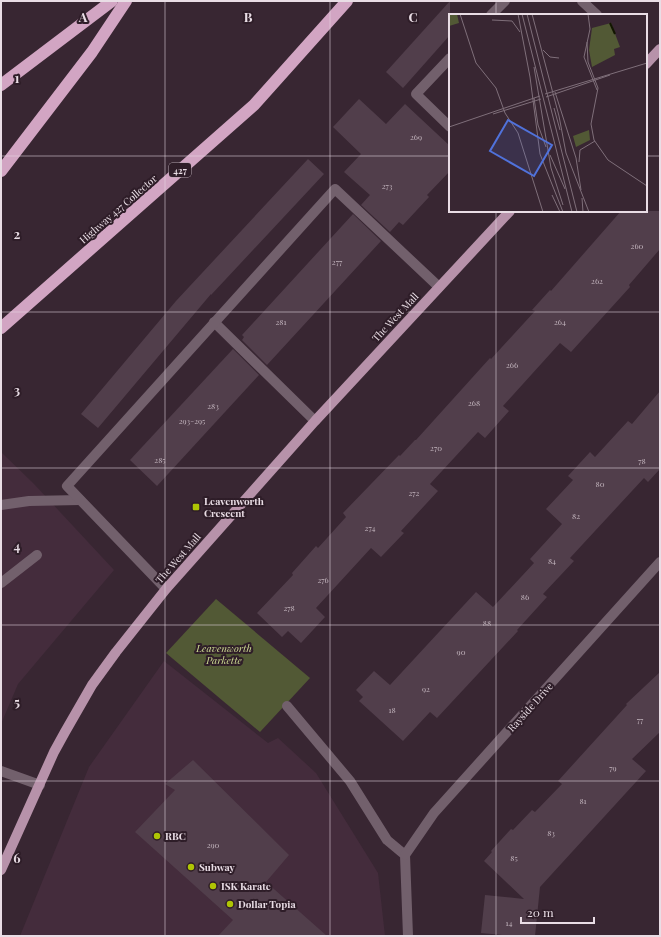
<svg xmlns="http://www.w3.org/2000/svg" width="661" height="937" font-family="'Playfair Display',serif">
<style>
.built{fill:#442c3c}
.green{fill:#525935}
.building{fill:#513e4b}
.lines{fill:none;stroke-linecap:round;stroke-linejoin:round}
.minor{stroke:#72606c;stroke-width:10}
.major{stroke:#b792aa;stroke-width:10}
.highway{stroke:#d2a5c3;stroke-width:12}
.grid{fill:none;stroke:#e9dde5;stroke-width:1;stroke-opacity:0.55}
.poi-dot{fill:#afc504;stroke:#2e1d28;stroke-width:1.5}
.labels{text-anchor:middle;dominant-baseline:central;stroke-width:4;stroke-linejoin:round;paint-order:stroke}
.number-label{font-size:8px;fill:#c3b5be}
.shield{fill:#2e1d28;stroke:#b1a3ac;stroke-width:1}
.shield-label{font-size:9px;font-weight:bold;fill:#e9dde5}
.street-label{font-size:10px;fill:#e9dde5;stroke:#2e1d28}
.poi-label{font-size:10px;font-weight:bold;fill:#e9dde5;stroke:#2e1d28;text-anchor:start}
.park-label{font-size:10px;font-style:italic;fill:#cedc93;stroke:#2e1d28}
.inset-river{fill:none;stroke:#121600;stroke-width:2}
.inset-road{fill:none;stroke:#7f6f7a;stroke-width:1}
.view{fill:#5072db;fill-opacity:0.15;stroke:#5072db;stroke-width:2}
.inset-edge{fill:none;stroke:#e9dde5;stroke-width:2}
.grid-label{font-size:13px;text-anchor:middle;font-weight:bold;fill:#e9dde5;stroke:#2e1d28;stroke-width:4;stroke-linejoin:round;paint-order:stroke}
</style>
<rect width="100%" height="100%" fill="#382632"/>
<g class="built">
<path d="M1,452l33,32 80,86 -96,114 -17,40z"/>
<path d="M164,661l104,82 10,-5 38,35 62,100 7,63h-365l69,-169z"/>
</g>
<path class="green" d="M216,599l94,79 -50,54 -94,-79z"/>
<g class="building">
<path d="M450,1v34l-47,53 -17,-16z"/>
<path d="M359,99l27,25 19,-20 45,42v25l-23,24 2,2 -26,28 -4,-3 -9,10 -29,-27 9,-10 -26,-23 17,-18 -28,-27z"/>
<path d="M308,159l16,15 -113,121v-1l-113,134 -17,-14 95,-113z"/>
<path d="M621,211h39v38l-31,36 1,2 -59,65 -11,-9 -57,63 6,5 -24,27 -7,-6 -48,52 8,7 -37,40 3,2 -23,24 -10,-9 -55,60 9,9 -24,26 -13,-12 -6,6 -25,-24 36,-38 -1,-2 24,-27 2,2 28,-31 -3,-4 56,-58 1,1 15,-16h1l74,-82 1,1 44,-48 -3,-1 18,-20 1,1z"/>
<path d="M353,214l28,27 -114,124 -25,-25 2,-3 -2,-2z"/>
<path d="M233,349l26,26 -102,111 -27,-26z"/>
<path d="M660,391v78l-12,13 -4,-4 -74,80 4,3 -31,33 4,3 -30,33 1,1 -81,87 -7,-6 -27,29 -44,-40 4,-4 -7,-7 18,-19 16,14 86,-93 17,15 41,-44 -4,-4 32,-35 -16,-15 27,-29 -5,-4 22,-24 5,5 33,-36 4,3z"/>
<path d="M660,672v60l-28,27 14,12 -106,116 -5,49h-21l-33,-3 4,-38 39,4 -40,-38 8,-9 -1,-1 20,-22 2,1 19,-20 3,2 27,-28 -4,-3 69,-76 -1,-1z"/>
<path d="M193,760l96,95 -23,27 61,54h-109l15,-16 -98,-88 40,-42 -10,-6z"/>
</g>
<g class="lines">
<g class="minor">
<path d="M582,1l15,14"/>
<path d="M491,15l14,-14"/>
<path d="M450,58l-34,36 34,33"/>
<path d="M214,322l101,99"/>
<path d="M1,505l28,-4 51,-1"/>
<path d="M1,583l36,-28"/>
<path d="M166,589l-99,-103 268,-297 104,98"/>
<path d="M287,706l63,75 37,59 18,15 3,81"/>
<path d="M1,771l39,14"/>
<path d="M405,855l29,-42 226,-251"/>
</g>
<g class="major">
<path d="M646,64l14,-15"/>
<path d="M1,870l53,-118 11,-20 27,-47 24,-33 50,-63 149,-168 195,-210"/>
</g>
<g class="highway">
<path d="M1,85l111,-84"/>
<path d="M1,171l91,-119 34,-51"/>
<path d="M1,328l253,-223 93,-104"/>
</g>
</g>
<path class="grid" d="M165,1v935M330,1v935M496,1v14M1,156h449M646,156h14M496,211v725M1,312h659M1,468h659M1,625h659M1,781h659"/>
<g class="poi-dot">
<rect x="192" y="503" width="8" height="8" rx="2"/>
<circle cx="157" cy="836" r="4"/>
<circle cx="191" cy="867" r="4"/>
<circle cx="213" cy="886" r="4"/>
<circle cx="230" cy="904" r="4"/>
</g>
<g class="labels">
<g class="number-label">
<text x="416" y="136">269</text>
<text x="387" y="185">273</text>
<text x="637" y="245">260</text>
<text x="337" y="261">277</text>
<text x="597" y="280">262</text>
<text x="281" y="321">281</text>
<text x="560" y="321">264</text>
<text x="512" y="364">266</text>
<text x="474" y="402">268</text>
<text x="213" y="405">283</text>
<text x="192" y="420">293-295</text>
<text x="436" y="447">270</text>
<text x="160" y="459">285</text>
<text x="642" y="460">78</text>
<text x="600" y="483">80</text>
<text x="414" y="492">272</text>
<text x="576" y="515">82</text>
<text x="370" y="527">274</text>
<text x="552" y="560">84</text>
<text x="323" y="579">276</text>
<text x="525" y="596">86</text>
<text x="289" y="607">278</text>
<text x="487" y="622">88</text>
<text x="461" y="651">90</text>
<text x="426" y="688">92</text>
<text x="392" y="709">18</text>
<text x="640" y="719">77</text>
<text x="613" y="767">79</text>
<text x="583" y="800">81</text>
<text x="551" y="832">83</text>
<text x="213" y="844">290</text>
<text x="514" y="857">85</text>
<text x="509" y="922">14</text>
</g>
<rect class="shield" x="169" y="163" width="22" height="14" rx="3"/>
<g class="shield-label">
<text x="180" y="170">427</text>
</g>
<g class="street-label">
<text transform="translate(118 209) rotate(-41)">Highway 427 Collector</text>
<text transform="translate(395 317) rotate(-47)">The West Mall</text>
<text transform="translate(178 558) rotate(-49)">The West Mall</text>
<text transform="translate(530 707) rotate(-48)">Rayside Drive</text>
</g>
<g class="poi-label">
<text x="204" y="501">Leavenworth<tspan x="204" dy="12">Crescent</tspan></text>
<text x="165" y="836">RBC</text>
<text x="199" y="867">Subway</text>
<text x="221" y="886">ISK Karate</text>
<text x="238" y="904">Dollar Topia</text>
</g>
<g class="park-label">
<text x="224" y="648">Leavenworth<tspan x="224" dy="12">Parkette</tspan></text>
</g>
</g>
<g transform="translate(449 14)">
<rect width="198" height="198" fill="#382632"/>
<path d="M0,0h8l2,9 -10,3zM162,9l9,24 -6,2 1,6 -23,12 -3,-17 3,-22zM140,116l1,10 -14,7 -3,-11z" fill="#525935"/>
<path class="inset-river" d="M161,9l5,11"/>
<path class="inset-road" d="M11,0l16,49 20,25 9,25 13,20 25,79M69,0l12,63 10,77 23,58M73,0l50,198M78,0l50,198M83,0l27,102 7,37 23,59M139,0l2,15 -6,28 13,33M43,6l20,1 8,11M138,28l1,20 10,26 -7,36 3,16 14,20 39,26M94,36l7,7 9,1M85,53l17,101 12,37M106,78l21,66 5,32M96,80l102,-31M97,83l64,-22M85,84l4,27 8,22M105,94l6,22M44,100l48,-15M0,113l91,-31M101,141l15,34M130,148l1,-12 15,-9M103,181l8,17M133,184l1,14"/>
<path class="view" d="M59,106l44,25 -18,31 -44,-25z"/>
<rect width="198" height="198" class="inset-edge"/>
</g>
<g class="grid-label">
<text x="83" y="22">A</text>
<text x="248" y="22">B</text>
<text x="413" y="22">C</text>
<text x="17" y="83">1</text>
<text x="17" y="239">2</text>
<text x="17" y="395">3</text>
<text x="17" y="551">4</text>
<text x="17" y="707">5</text>
<text x="17" y="863">6</text>
</g>
<rect width="661" height="937" fill="none" stroke="#e9dde5" stroke-width="4"/>
<path d="M521 917v6h73v-6" fill="none" stroke="#e9dde5" stroke-width="2"/>
<text x="527" y="917" font-size="12" fill="#e9dde5" stroke="#2e1d28" stroke-width="3" paint-order="stroke">20 m</text>
</svg>
